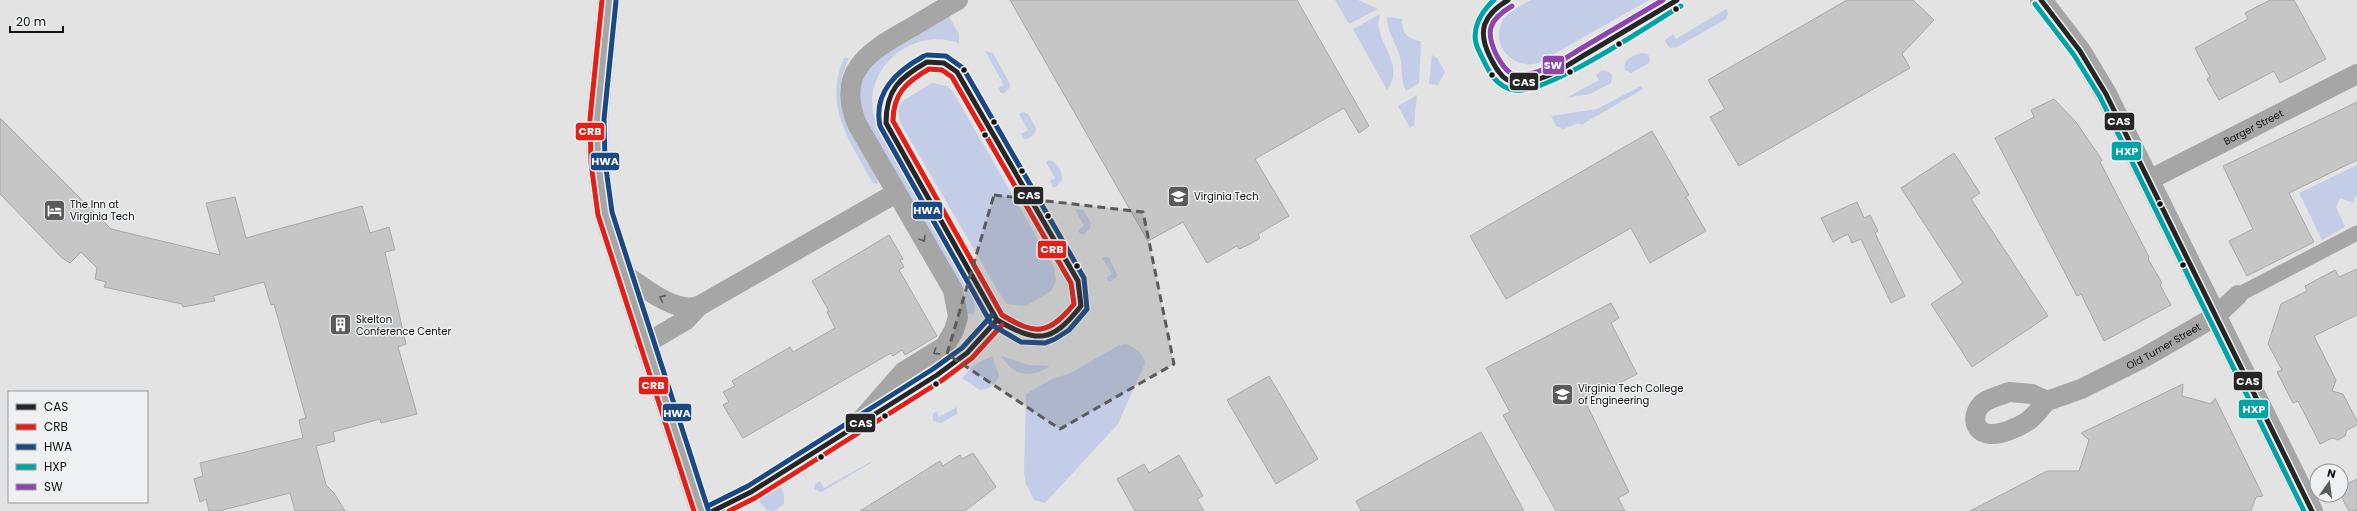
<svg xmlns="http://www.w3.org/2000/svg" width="2357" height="511" font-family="Poppins,sans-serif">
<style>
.green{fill:#c4cde8}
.building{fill:#c6c6c7;stroke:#a9a8a9}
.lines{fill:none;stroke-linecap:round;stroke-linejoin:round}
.pedestrian{stroke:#a6a6a6;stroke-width:15}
.minor{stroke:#a6a6a6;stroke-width:20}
.tertiary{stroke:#a6a6a6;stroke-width:22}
.bus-1-casing{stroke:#eff0f2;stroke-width:8}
.bus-2-casing{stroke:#eff0f2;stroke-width:8}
.bus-3-casing{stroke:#eff0f2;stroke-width:8}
.bus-4-casing{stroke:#eff0f2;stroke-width:8}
.bus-5-casing{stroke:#eff0f2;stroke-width:8}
.bus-1{stroke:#262626;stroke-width:5}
.bus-2{stroke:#e32017;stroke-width:5}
.bus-3{stroke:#1a4882;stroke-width:5}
.bus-4{stroke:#00a4a7;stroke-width:5}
.bus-5{stroke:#8e44ad;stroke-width:5}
.oneway{stroke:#5c5c5c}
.marked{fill:#5b5b5c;fill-opacity:0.2;stroke:#5b5b5c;stroke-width:3;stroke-dasharray:8 5;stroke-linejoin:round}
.bus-dot{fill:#121212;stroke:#eff0f2;stroke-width:1.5}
.labels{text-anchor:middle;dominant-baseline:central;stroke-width:3;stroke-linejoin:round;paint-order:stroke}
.street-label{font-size:10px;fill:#121212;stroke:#eff0f2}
.poi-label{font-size:10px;fill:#121212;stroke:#eff0f2;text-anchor:start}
.line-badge{stroke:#eff0f2;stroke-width:1.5}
.badge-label{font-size:11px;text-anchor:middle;font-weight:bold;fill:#fff}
</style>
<rect width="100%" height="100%" fill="#e3e3e4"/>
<g class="green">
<path d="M1335,0h23l20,9 -29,15z"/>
<path d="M1531,0h118l-111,63c-25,8 -49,-19 -35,-43 6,-9 19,-15 28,-20z"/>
<path d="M1726,9l2,5 -2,5 -49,28 -7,1 -4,-5 -1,-3 8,-6 3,5z"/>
<path d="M1380,14c-9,27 28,49 7,76l-34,-61z"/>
<path d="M948,15l11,19v9c-47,-17 -100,27 -84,77l94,163 6,15 -1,16 -9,-1c-19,-40 -38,-81 -58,-121 -11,-22 -45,-70 -48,-92 -1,-14 5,-28 13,-39z"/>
<path d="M1387,17l15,2c-1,13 6,21 19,22l-2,42 -13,8c-6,-13 -3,-21 -6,-34 -4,-15 -13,-24 -13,-40z"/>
<path d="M985,51l8,2 17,31v3l-5,6h-4l-3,-5 6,-3z"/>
<path d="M1642,53l6,1 2,5 -1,4 -18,10 -6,-3c-3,-11 9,-15 17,-17z"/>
<path d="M1432,55l5,3 8,14 -7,13 -9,-1z"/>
<path d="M844,58h5c-19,43 -5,64 17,101 4,8 11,16 12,25l-5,-1c-23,-42 -50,-76 -29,-125z"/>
<path d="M1602,70l7,2 3,3 -1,8 -21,11 -24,4 33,-18 -3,-5z"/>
<path d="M932,83l15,3 6,6 101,175 2,14 -5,10 -25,15 -19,-2 -6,-8 -101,-174 -2,-11 3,-9z"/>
<path d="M1641,86l2,3 -62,36 -2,-2 -16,6 -7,-3 -5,-10 46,-7z"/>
<path d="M1417,95l-3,30 -4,3 -12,-22z"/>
<path d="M1023,112l5,2 8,14c0,6 -5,11 -12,11l-3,-5 7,-4 -9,-16z"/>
<path d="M1049,160c8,1 14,12 13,20l-6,7h-3l-3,-6 5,-3 -9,-16z"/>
<path d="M2357,165v29l-4,9 -13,-5 -4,9 9,20 -23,13 -23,-47z"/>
<path d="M1075,209l8,1 8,13 -1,6 -6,5h-4l-2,-4 6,-4z"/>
<path d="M1106,257l3,1 8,16 -1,4 -6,4 -4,-4 6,-4 -10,-16z"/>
<path d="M1126,344c9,3 17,9 19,19l-27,61 -73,79 -11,-3 -8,-16 -2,-10 2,-80 26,-15 19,-6 48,-28z"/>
<path d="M992,356l7,20c-4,9 -9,13 -19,14l-18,-12 12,-13z"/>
<path d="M1001,356l28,9 21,1c-22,13 -34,11 -49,-10z"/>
<path d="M957,407v7l-16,9 -8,-2v-7l3,-3 3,6z"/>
<path d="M872,461l-1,2 -50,29 -7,-3 1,-5 5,-3 4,7z"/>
<path d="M780,486l4,8v10l-9,7 -8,-1 -10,-11z"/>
</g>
<g class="building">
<path d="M1010,0h287l72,126 -10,7 -15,-25 -89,51 34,57 -31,18 2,4 -10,6 -11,5 -2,-3 -30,17 -24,-41 -35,19z"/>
<path d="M1847,0h66l21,20 -32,34 8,14 -171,98 -29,-49 15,-8 -17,-29z"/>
<path d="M2270,0h24l32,59 -46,24 -6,-12 -55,29 -12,-21 3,-2 -15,-29 53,-29 -3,-6z"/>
<path d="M2054,99l22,23 26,38 -2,2 49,95 -1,2 14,24 -2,2 11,20 -67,36 -23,-47 -4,2 -82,-158 39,-21 -3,-7z"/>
<path d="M2357,102v58l-68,33 25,49 -67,34 -18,-35 24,-12 -30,-63z"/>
<path d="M0,118l111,111 109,26 -14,-52 29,-6 11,41 116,-32 8,27 19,-6 6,23 -10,2 21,92 -8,3 19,67 -36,9 -1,-4 -47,13 2,9 -19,5 10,39 8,8 11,18h-50l-5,-18 -71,18h-10l-3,-12 -6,3 -6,-23 9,-3 -3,-13 103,-25 -4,-18 7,-2 -32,-114 -3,1 -7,-23 -51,14 2,5 -32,6 -1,-3 -78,-17 2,-5 -11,-3 2,-11 -16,-16 -11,11 -8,-5 -62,-64z"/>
<path d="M1652,131l37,64 -3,2 20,34 -56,32 -19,-35 -125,71 -36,-63z"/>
<path d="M1954,153l26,40 -9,6 77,117 -76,51 -41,-63 32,-21 -62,-95z"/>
<path d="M1857,202l7,16 6,-3 8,16 -3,2 30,63 -14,7 -30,-64 -9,4 -4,-9 -15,8 -12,-24z"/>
<path d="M889,235l14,24 -3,1 4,7 -5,3 38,66 -32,19 -3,-5 -9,6 -2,-3 -148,85 -20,-33 6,-3 -6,-10 12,-6 -3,-5 58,-34 3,5 42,-24 -8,-16 2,-1 -17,-30z"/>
<path d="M2357,269v46l-43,21 22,44 -4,11 11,3 14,27v4l-10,5 -2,6 -7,4 -6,-2 -12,6 -22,-43 -5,2 -16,-31 5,-2 -14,-26 13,-40 26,-13 -2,-5 30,-16 4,7z"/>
<path d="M1611,303l8,15 -8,5 26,51 -52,27 44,91 -11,6 7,13h-69l-53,-96 7,-3 -24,-44z"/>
<path d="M1269,376l49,83 -42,25 -49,-84z"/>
<path d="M2183,384l-1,12 29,8 4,-6 48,98 -7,1 -5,14h-281l77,-40h32l10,-31 -8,-7z"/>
<path d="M1481,432l43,79h-163l-5,-10z"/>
<path d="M973,453l23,34 -31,24h-105l80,-50 3,5 17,-11 2,4z"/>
<path d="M1179,455l24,41 -6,3 7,12h-69l-18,-32 27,-15 5,9z"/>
<path d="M2357,479v32h-8l-8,-15v-9z"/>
</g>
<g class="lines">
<path class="pedestrian" d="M2238,295l119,-62"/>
<g class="minor">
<path id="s1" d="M2149,180l208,-106"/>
<path d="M624,274c16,11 40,30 60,33 4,1 10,0 15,-1"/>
<path d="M645,344l41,-24 13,-14 197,-113"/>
<path d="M2009,392l23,2 15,7c-6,6 -12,15 -19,20 -9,6 -27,14 -38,13 -20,-2 -18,-25 -4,-33 7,-4 16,-6 23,-9z"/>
<path id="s2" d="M2047,401l34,-12 64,-32 71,-41 22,-21"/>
<path d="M713,511l38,-19 104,-65 48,-55 42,-26 9,-16 4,-13 -5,-27 -96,-166c-21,-50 9,-71 48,-93 18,-10 35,-21 53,-31"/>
</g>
<g class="tertiary">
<path d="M609,0l-12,119 1,43 7,52 96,297"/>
<path d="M2041,0l39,51 26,43 206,417"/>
</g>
<defs>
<g id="bus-1">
<path d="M1508,0c-25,15 -31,31 -18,57 12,23 17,29 45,23 18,-4 37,-18 53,-27 30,-18 59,-35 89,-53"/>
<path d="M2041,0l39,51 26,43 206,417"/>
<path d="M927,62l17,1 13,9 121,209 3,25c-30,38 -44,37 -84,14l-111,-197c0,-33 13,-45 41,-61z"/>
<path d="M713,511l38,-19 186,-117 30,-22 30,-33"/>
</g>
<g id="bus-2">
<path d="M602,0l-12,119 1,44 7,52 96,296"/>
<path d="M929,69l13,1 10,7 119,206 3,21c-26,32 -39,31 -72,11l-109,-194c0,-27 13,-39 36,-52z"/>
<path d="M729,511l26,-13 186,-117 31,-23 30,-33"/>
</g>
<g id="bus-3">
<path d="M616,1l-12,118 1,42 7,51 96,297"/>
<path d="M924,56c-27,15 -51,36 -44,70l112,199 29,17 24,1 10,-4 14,-9 18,-21 -3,-31 -121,-210 -17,-12 -19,-1"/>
<path d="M710,505l38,-19 185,-117 29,-21 30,-33"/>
</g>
<g id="bus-4">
<path d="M1494,0c-14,13 -25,32 -15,51 8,16 14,35 35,39 31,6 136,-66 167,-84"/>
<path d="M2035,4l39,51 26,42 204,414"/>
</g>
<path id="bus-5" d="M1512,6c-24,14 -27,26 -15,50 10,18 15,22 36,17 17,-4 34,-16 49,-25 27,-16 54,-32 81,-48"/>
</defs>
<use href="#bus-1" class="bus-1-casing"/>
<use href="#bus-2" class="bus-2-casing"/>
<use href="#bus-3" class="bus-3-casing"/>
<use href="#bus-4" class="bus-4-casing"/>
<use href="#bus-5" class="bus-5-casing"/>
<use href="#bus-1" class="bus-1"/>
<use href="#bus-2" class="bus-2"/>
<use href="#bus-3" class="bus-3"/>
<use href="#bus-4" class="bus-4"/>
<use href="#bus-5" class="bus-5"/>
</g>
<defs><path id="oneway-chevron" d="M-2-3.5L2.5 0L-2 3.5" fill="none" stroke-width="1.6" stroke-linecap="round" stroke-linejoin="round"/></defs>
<g class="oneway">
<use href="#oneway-chevron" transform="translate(923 239) rotate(59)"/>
<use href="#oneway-chevron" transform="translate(662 298) rotate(-156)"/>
<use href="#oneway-chevron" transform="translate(936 352) rotate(147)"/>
</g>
<path class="marked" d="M994,195l149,17 31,152 -114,65 -113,-75z"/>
<defs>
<symbol id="university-square" viewBox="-11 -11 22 22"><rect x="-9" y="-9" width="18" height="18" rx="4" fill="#5b5b5c" stroke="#eff0f2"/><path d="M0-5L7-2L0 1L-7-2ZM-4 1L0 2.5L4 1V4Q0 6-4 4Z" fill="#fff"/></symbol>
<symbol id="hotel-square" viewBox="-11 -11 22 22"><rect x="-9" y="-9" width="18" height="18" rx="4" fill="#5b5b5c" stroke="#eff0f2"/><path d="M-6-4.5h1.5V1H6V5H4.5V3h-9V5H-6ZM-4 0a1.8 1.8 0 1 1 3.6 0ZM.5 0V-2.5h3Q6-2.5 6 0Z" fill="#fff"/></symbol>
<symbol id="building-square" viewBox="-11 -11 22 22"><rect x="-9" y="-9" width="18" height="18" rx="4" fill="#5b5b5c" stroke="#eff0f2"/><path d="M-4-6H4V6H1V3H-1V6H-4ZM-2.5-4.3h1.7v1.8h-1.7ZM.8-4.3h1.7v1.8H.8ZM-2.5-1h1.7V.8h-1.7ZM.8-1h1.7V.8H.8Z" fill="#fff"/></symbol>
</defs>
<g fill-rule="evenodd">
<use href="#university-square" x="1166" y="184" width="25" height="25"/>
<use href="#hotel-square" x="42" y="198" width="25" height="25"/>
<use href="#building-square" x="328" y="312" width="25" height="25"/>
<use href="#university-square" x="1550" y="382" width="25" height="25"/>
</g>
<g class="bus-dot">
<circle cx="1676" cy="9" r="3.5"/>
<circle cx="1619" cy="44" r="3.5"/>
<circle cx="964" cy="70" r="3.5"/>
<circle cx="1570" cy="72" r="3.5"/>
<circle cx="1492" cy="75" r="3.5"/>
<circle cx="994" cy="122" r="3.5"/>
<circle cx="985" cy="135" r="3.5"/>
<circle cx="1022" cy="171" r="3.5"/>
<circle cx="2160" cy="204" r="3.5"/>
<circle cx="1048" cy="216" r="3.5"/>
<circle cx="2183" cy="265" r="3.5"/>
<circle cx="1077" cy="266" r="3.5"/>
<circle cx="936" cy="384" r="3.5"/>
<circle cx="885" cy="416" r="3.5"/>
<circle cx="821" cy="457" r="3.5"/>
</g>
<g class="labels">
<g class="street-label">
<text stroke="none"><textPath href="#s1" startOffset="117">Barger Street</textPath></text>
<text stroke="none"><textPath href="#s2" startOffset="129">Old Turner Street</textPath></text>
</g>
<g class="poi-label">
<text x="1194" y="196">Virginia Tech</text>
<text x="70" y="204">The Inn at<tspan x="70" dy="12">Virginia Tech</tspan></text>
<text x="356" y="319">Skelton<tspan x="356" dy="12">Conference Center</tspan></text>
<text x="1578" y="388">Virginia Tech College<tspan x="1578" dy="12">of Engineering</tspan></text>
</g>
</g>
<g class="line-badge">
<rect x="1542" y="55" width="23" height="20" rx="4" fill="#8e44ad"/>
<rect x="1509" y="72" width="30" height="19" rx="4" fill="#262626"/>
<rect x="2104" y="112" width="31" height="19" rx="4" fill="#262626"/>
<rect x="575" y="122" width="30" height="19" rx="4" fill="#e32017"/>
<rect x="2111" y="141" width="31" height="20" rx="4" fill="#00a4a7"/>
<rect x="590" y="152" width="30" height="19" rx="4" fill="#1a4882"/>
<rect x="1013" y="186" width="31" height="19" rx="4" fill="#262626"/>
<rect x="912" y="201" width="31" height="19" rx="4" fill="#1a4882"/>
<rect x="1037" y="240" width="30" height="19" rx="4" fill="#e32017"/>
<rect x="2233" y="371" width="30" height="20" rx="4" fill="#262626"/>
<rect x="638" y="376" width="31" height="19" rx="4" fill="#e32017"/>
<rect x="2238" y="399" width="31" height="20" rx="4" fill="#00a4a7"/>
<rect x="662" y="403" width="30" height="19" rx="4" fill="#1a4882"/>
<rect x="845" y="413" width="31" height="20" rx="4" fill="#262626"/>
</g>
<g class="badge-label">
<text x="1553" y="69">SW</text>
<text x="1524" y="86">CAS</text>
<text x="2119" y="125">CAS</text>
<text x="590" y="135">CRB</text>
<text x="2127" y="155">HXP</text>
<text x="605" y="165">HWA</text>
<text x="1029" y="199">CAS</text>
<text x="927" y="214">HWA</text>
<text x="1052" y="253">CRB</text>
<text x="2248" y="385">CAS</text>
<text x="653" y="389">CRB</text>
<text x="2254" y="413">HXP</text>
<text x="677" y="417">HWA</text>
<text x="861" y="427">CAS</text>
</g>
<rect x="8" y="391" width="140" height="112" fill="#eff0f2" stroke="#979798"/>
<rect x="16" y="404" width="20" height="6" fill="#262626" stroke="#979798"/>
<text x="44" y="411" font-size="12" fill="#121212">CAS</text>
<rect x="16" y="424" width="20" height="6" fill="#e32017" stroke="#979798"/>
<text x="44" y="431" font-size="12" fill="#121212">CRB</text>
<rect x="16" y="444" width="20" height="6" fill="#1a4882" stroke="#979798"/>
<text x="44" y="451" font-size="12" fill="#121212">HWA</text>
<rect x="16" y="464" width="20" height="6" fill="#00a4a7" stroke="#979798"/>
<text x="44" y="471" font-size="12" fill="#121212">HXP</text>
<rect x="16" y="484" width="20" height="6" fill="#8e44ad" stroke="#979798"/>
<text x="44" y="491" font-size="12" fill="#121212">SW</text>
<g transform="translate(2329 483) rotate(14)"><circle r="19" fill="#eff0f2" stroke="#979798"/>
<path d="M0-3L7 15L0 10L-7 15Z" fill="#5b5b5c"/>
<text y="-6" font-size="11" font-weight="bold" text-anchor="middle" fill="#121212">N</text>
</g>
<path d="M10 26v6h53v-6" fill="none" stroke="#121212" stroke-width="2"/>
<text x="16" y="26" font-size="12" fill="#121212" stroke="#eff0f2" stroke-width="3" paint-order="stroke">20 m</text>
</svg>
